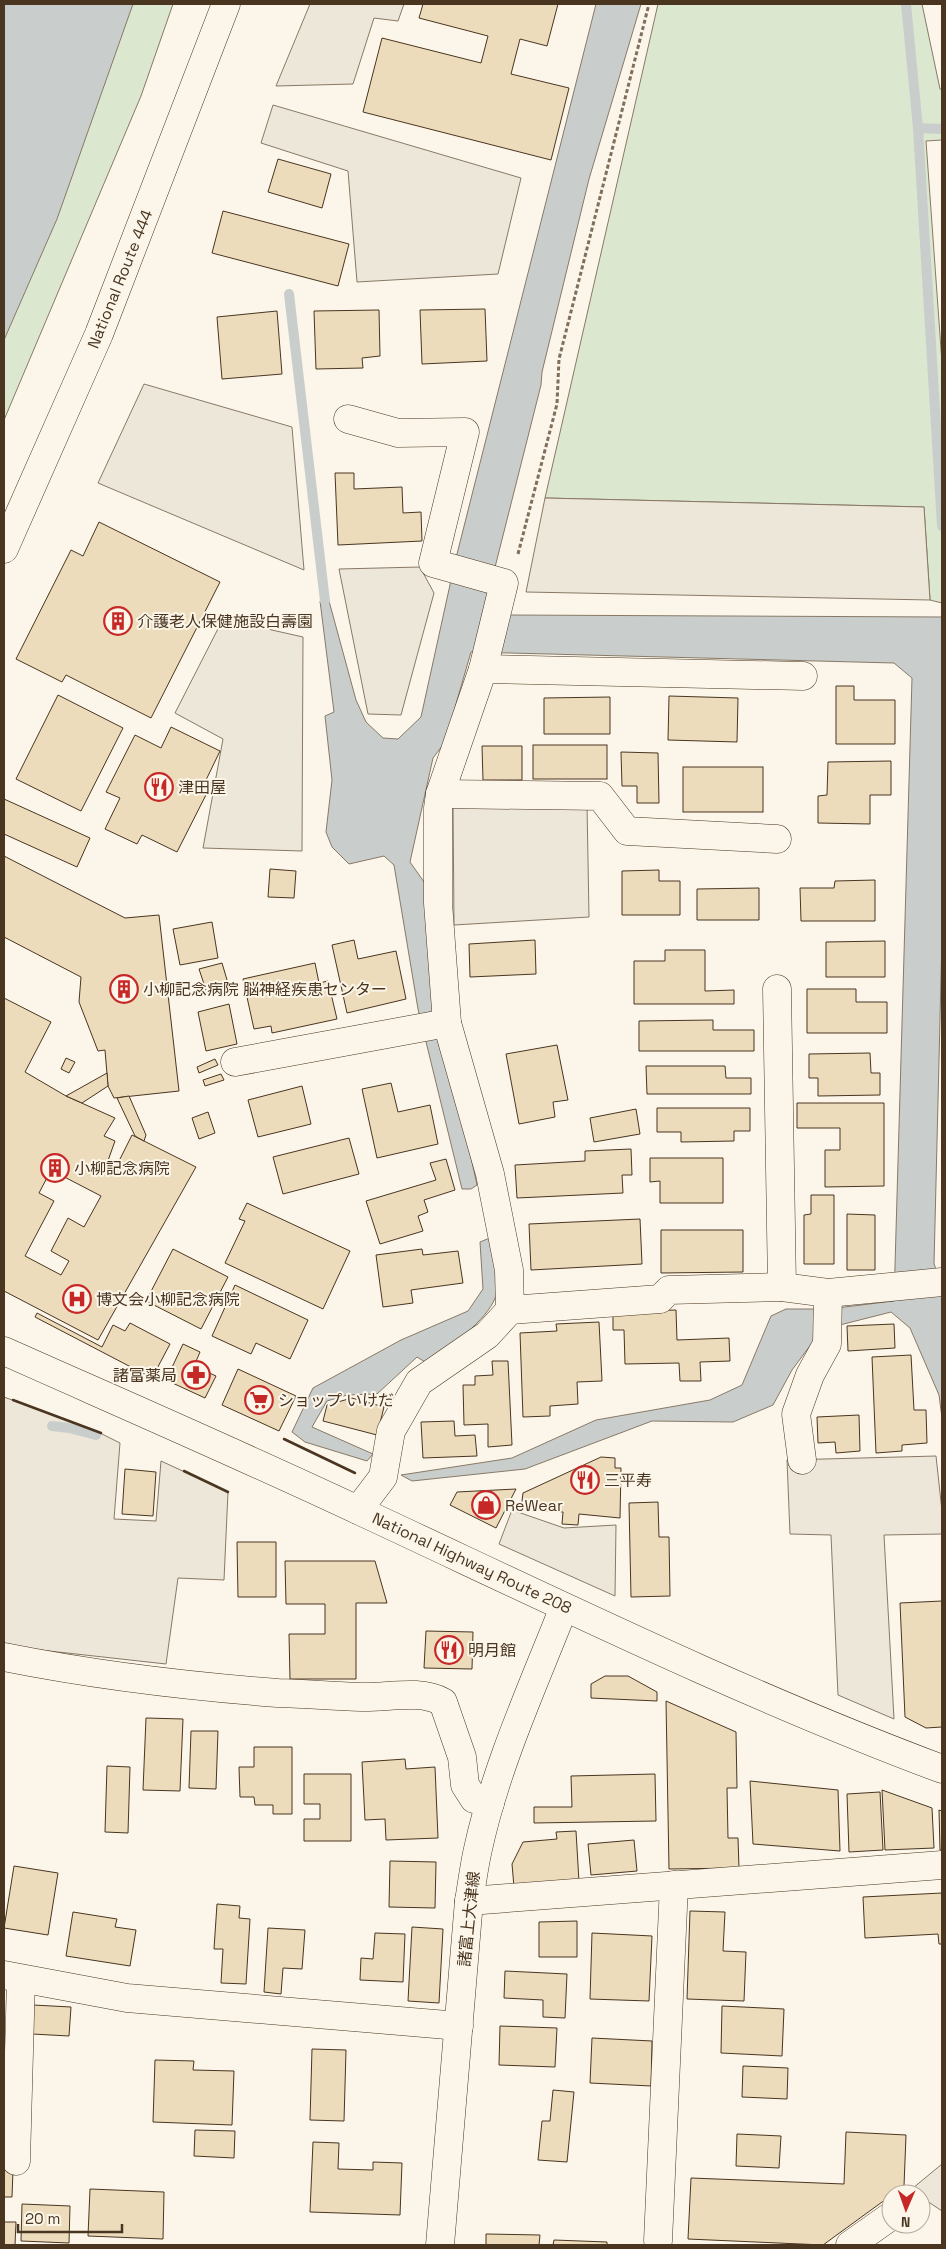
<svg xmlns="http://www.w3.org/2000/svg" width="946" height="2249" font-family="'Space Grotesk','Noto Sans JP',sans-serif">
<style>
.green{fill:#dce7d0;stroke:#887966}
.parking{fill:#ede7d9;stroke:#887966}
.water{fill:#c9cecd;stroke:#887966}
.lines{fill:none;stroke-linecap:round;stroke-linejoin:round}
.stream{stroke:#c9cecd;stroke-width:10}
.building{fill:#ecdcbc;stroke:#4a3520;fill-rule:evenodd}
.minor-casing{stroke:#4a3520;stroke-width:29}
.highway-casing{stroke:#4a3520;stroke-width:29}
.path{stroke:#7f6f5c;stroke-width:3;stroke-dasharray:4 2.5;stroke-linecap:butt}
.minor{stroke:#fbf6e9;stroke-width:28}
.highway{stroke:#fbf6e9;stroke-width:28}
.wall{stroke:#4a3520;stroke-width:2.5}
.labels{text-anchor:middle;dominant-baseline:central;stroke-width:4;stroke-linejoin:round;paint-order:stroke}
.street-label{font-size:16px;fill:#4a3520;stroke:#fbf6e9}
.poi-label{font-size:16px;fill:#4a3520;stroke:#fbf6e9;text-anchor:start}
</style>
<rect width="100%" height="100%" fill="#fbf6e9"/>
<g class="green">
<path d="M105,4h68l-32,92 -137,324v-141z"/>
<path d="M658,4h264l18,85 2,1v50l-16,1 16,222v240l-12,-3 -6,-93 -379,-9z"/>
</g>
<g class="parking">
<path d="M310,4h94l-6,17 -24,-3 -21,66 -77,2z"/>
<path d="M273,105l248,73 -23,96 -141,8 -9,-111 -87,-28z"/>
<path d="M144,384l148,43 12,143 -206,-87z"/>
<path d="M545,498l379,9 6,93 -404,-8z"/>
<path d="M420,567l14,26 -33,122 -33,-1 -29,-145z"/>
<path d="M223,619l80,18 -1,214 -99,-3 20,-109 -48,-26z"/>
<path d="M453,804h134l2,113 -135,8z"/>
<path d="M4,1397l96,36 20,10 -6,76 42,2 5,-60 67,31 -4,88 -46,-2 -12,86 -135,-15 -27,-6z"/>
<path d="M936,1456l6,55v23l-58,1 10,184 -56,-24 -7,-160 -41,-1 -3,-74z"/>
<path d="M512,1510l52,18 52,-3 -1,71 -116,-52z"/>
<path d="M942,2164v47l-21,-14v-3h-3l-5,-6z"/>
</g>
<g class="water">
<path d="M4,4h129l-76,215 -53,121z"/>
<path d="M596,4h45l-52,175 -47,193 -1,13 -53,210 19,20 435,2v321l-8,326 8,20v134l-3,-23 -29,-67 -19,-16 -63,16 -13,11 -23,31 -19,35 -40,17 -81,-1 -127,48 -113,12 -11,-6 111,-17 84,-38 114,-20 32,-15 29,-69 15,-7h42l66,-8 18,-623 -18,-15 -423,-11 -26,90 -12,16 -23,104 19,27 11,125 37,171 -6,4h-9l-44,-180 -24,-144 -10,-9 -35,8 -17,-17 -6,-15 6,-52 -7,-64 9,-4 -14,-111h9l27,99 10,22 17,16 15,1 23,-22 34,-155z"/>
<path d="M492,1237c4,20 10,41 3,61 -7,21 -48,51 -65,67l-13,-8 -40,37 -30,1 -20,6 -15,26 61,27 -6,7 -62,-19 -13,-10 21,-44 88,-48 67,-29 15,-22 -3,-47z"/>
</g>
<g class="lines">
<g class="stream">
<path d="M906,4l12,124"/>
<path d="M942,129l-24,-1 24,398"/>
<path d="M289,294l36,307"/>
<path d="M52,1426l17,2 27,7"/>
</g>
</g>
<g class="building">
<path d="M423,4h135l-11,42 -27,-7 -9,35 58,14 -18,72 -188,-48 19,-74 99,25 7,-27 -69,-18z"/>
<path d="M278,159l53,15 -9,34 -54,-16z"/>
<path d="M223,211l126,33 -11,42 -126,-33z"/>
<path d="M485,309l2,52 -65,3 -2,-54z"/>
<path d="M379,310l1,46 -18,2 1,10 -47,1 -2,-58z"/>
<path d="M277,311l5,63 -60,5 -5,-62z"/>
<path d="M335,473h19v16l48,-2 1,26 18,-1 1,29 -84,4z"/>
<path d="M99,522l121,60 -69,136 -85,-43 -4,7 -46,-23 55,-109 12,6z"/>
<path d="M836,686h18v14h41v44h-59z"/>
<path d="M58,695l65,33 -42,83 -65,-32z"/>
<path d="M669,696l69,2 -1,44 -69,-2z"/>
<path d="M610,697v37h-66v-36z"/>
<path d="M171,727l49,24 -14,29 6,3 -35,69 -35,-17 -5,9 -32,-15 15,-31 -14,-6 29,-57 26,13z"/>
<rect x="533" y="745" width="74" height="34"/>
<path d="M482,746h40v34h-39z"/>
<path d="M621,752l37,1 1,50h-22v-17h-15z"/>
<path d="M891,761v34h-21v29l-52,-1v-27l9,-1 1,-33z"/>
<rect x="683" y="767" width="80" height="45"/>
<path d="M4,799l86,39 -13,29 -73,-33z"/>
<path d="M4,856l121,62 34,-3 20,176 -65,7 -6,-12 -3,-36 -7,1 -19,-49 2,-25 -77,-40z"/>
<path d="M270,869l26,2 -2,27 -26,-1z"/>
<path d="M659,870v11h21v34h-58v-44z"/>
<path d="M875,880v41h-74l-1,-33h34l1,-7z"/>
<path d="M759,888v32h-62v-31z"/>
<path d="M212,922l6,36 -38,7 -7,-36z"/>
<path d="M354,940l4,19 38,-8 10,48 -59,14 -15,-68z"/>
<path d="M535,940l1,34 -66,3 -1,-33z"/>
<path d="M885,941v36h-59v-35z"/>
<path d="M665,950h40v41l29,-1v14h-100v-43h31z"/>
<path d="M222,963l8,27 -22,6 -9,-27z"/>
<path d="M315,963l4,20 9,-2 9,38 -65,14 -1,-7 -17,3 -11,-50z"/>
<path d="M807,989h49v13h31v31h-80z"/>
<path d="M4,998l47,24 -26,50 41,24 49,22 -11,18 11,5 -10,28 8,4 19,-38 64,32 -98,173 -94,-49zM51,1170l50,26 -17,31 -16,-9 -17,33 18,10 -8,14 -36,-19 29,-55 -15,-8z"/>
<path d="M229,1004l8,40 -31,7 -8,-39z"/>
<path d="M713,1020v10h41v21h-115v-30z"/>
<path d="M557,1045l11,55 -15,2 2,15 -36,7 -13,-70z"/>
<path d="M870,1053l1,20h9v22l-62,1v-18h-9v-24z"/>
<path d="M66,1058l9,4 -6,11 -8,-4z"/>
<path d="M215,1059l3,6 -19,8 -2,-6z"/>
<path d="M646,1066h79l1,12h25v16h-104z"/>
<path d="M107,1073l1,13 -26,17 -16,-7z"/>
<path d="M221,1074l3,6 -19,6 -2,-6z"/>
<path d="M391,1083l7,29 32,-7 8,39 -61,14 -15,-69z"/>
<path d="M302,1086l9,38 -53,13 -10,-37z"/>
<path d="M129,1096l17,39 -2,6 -9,-5 -18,-38z"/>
<path d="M797,1103h87v83l-59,1v-37h15v-22h-43z"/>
<path d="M657,1108h93v23h-16v10l-53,1v-10h-24z"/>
<path d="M636,1109l4,25 -46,8 -4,-24z"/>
<path d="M208,1112l7,21 -16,6 -7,-21z"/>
<path d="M349,1138l10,36 -76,20 -10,-37z"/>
<path d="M631,1149l1,26h-10l1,18 -106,5 -2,-33 70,-4v-10z"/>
<path d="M650,1158h73v45h-63v-22l-10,1z"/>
<path d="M446,1159l9,31 -31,10 4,12 -10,4 5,15 -43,13 -14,-43 70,-21 -6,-17z"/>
<path d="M811,1195h23v69h-30v-49l7,-1z"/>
<path d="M247,1203l103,48 -27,58 -98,-46 20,-42 -6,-2z"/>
<path d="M847,1214l28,1v55h-28z"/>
<path d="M640,1219l2,45 -111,6 -2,-46z"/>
<path d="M661,1230h82v42l-82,1z"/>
<path d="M173,1249l55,28 -27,52 -55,-28z"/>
<path d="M422,1249l1,6 35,-4 5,32 -52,7 2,13 -30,4 -7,-52z"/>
<path d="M235,1285l73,35 -18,39 -34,-16 -5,11 -39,-18z"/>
<path d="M676,1310l1,30 52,-2 1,23 -30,1 1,19h-21l-1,-18 -54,1 -1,-34h-11v-18z"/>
<path d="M37,1313l65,34 11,-22 12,6 5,-8 40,21 -18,34 -117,-61z"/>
<path d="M599,1322l3,59 -25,1 1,22 -28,2v10l-27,1 -3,-84 37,-2 -1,-7z"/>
<path d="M894,1324l1,24 -47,3 -1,-25z"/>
<path d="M183,1344l17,8 -6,14 22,10 -11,22 -39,-18z"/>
<path d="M911,1355l3,55h12l1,33 -25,2v6l-26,2 -4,-96z"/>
<path d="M492,1361h16l4,84 -24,2v-23l-24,1 -1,-40h12v-9l18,-1z"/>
<path d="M238,1369l58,27 -17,35 -57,-26z"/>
<path d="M352,1398l32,9 -7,28 -54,-14 4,-16z"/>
<path d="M859,1415l1,36 -24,2 -1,-11 -17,1 -1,-26z"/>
<path d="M454,1421l1,15 20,-1 2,21 -54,2 -2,-36z"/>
<path d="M601,1457l14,1v10h6l-1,50 -41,-4 -1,11 -16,-1 1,-12 -42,-3 2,-16z"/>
<path d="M125,1469l31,3 -3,44 -31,-2z"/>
<path d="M516,1489l-20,39 -46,-23 7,-13z"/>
<path d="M658,1502l1,35h10l1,59 -39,1 -2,-94z"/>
<path d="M237,1542h39v55h-38z"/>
<path d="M285,1561h90l12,42h-31v76h-66l-1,-45h36v-30h-39z"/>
<path d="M942,1601v126l-16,1 -21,-11 -5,-114z"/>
<path d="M426,1631l47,1 -1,37 -48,-1z"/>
<path d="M605,1676h23l29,16v9l-66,-3v-14z"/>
<path d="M666,1701l70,31 1,56h-10l1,50h10l1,30 -70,1z"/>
<path d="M146,1718l37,1 -3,72 -37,-1z"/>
<path d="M191,1731h27l-2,58 -27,-1z"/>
<path d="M254,1747h38v67h-19v-9h-18l-1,-8h-14l-1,-30h15z"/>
<path d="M405,1759l1,10 29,-2 3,71 -52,2 -1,-21 -20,1 -3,-58z"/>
<path d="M107,1766l23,1 -2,66 -23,-1z"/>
<path d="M304,1774h47v67h-47v-22h16v-15h-16z"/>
<path d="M655,1774l1,47 -122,2v-16h38l-1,-31z"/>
<path d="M750,1781l88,9 2,61 -87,-7z"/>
<path d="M882,1790l50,18 2,40 -49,2z"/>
<path d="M880,1792l3,58 -34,2 -2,-58z"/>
<path d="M939,1810l3,1v39h-2z"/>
<path d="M576,1831l3,51 -65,5 -2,-23 11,-22 34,-3 -1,-7z"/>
<path d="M634,1840l3,31 -46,4 -3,-31z"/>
<path d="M390,1861l46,1 -1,46 -46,-1z"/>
<path d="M14,1866l44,7 -10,62 -44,-7z"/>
<path d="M942,1893v51h-3l-1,-10 -73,4 -2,-41z"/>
<path d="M217,1904l23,2 -1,12 11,1 -4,65 -25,-1 2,-34h-9z"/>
<path d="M690,1911l35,1 -2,39 23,1 -2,49 -57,-2z"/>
<path d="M73,1912l44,7 -2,8 21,3 -6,36 -64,-10z"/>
<path d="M577,1921v36h-38v-35z"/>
<path d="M412,1927l31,2 -4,74 -31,-2z"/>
<path d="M268,1928l37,2 -3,39 -19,-1 -2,26 -17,-2z"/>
<path d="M375,1933l30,1 -2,48 -43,-2 1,-22 12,1z"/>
<path d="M592,1933l60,3 -3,65 -59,-2z"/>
<path d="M505,1971l62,3 -2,44 -22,-1v-17l-39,-2z"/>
<path d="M33,2005l38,2 -2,29 -37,-2z"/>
<path d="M722,2006l62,3 -2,47 -61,-3z"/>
<path d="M500,2026l57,2 -2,39 -56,-2z"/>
<path d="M592,2038l60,3 -1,45 -61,-3z"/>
<path d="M4,2045h3l-3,74z"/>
<path d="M312,2049l34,1 -2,71 -34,-1z"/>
<path d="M155,2060l39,1 -1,9 41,1 -2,54 -79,-3z"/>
<path d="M743,2066l45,2 -1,31 -45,-2z"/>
<path d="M553,2090l21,2 -7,70 -29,-2 4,-39h8z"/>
<path d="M195,2130l40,1 -1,27 -40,-2z"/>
<path d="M846,2132l60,3 -2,51 -81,59 -135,-6 3,-61 153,6z"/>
<path d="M737,2134l44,2 -2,32 -43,-2z"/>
<path d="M313,2142l26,1 -1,26 35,1v-8l29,1 -2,52 -90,-3z"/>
<path d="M4,2170h9l-1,27h-8z"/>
<path d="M90,2189l74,3 -1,47 -75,-3z"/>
<path d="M22,2204l48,2 -1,37 -48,-2z"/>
<path d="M4,2222h12l-1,23h-11z"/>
<path d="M486,2234l54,1 -1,10h-53z"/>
<path d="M554,2240l53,2v3h-54z"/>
</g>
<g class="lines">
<defs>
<g id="minor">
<path d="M348,419l50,14 67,-1 -32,131 71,20 -21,86"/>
<path d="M440,794l160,2 27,35 150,8"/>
<path d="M777,989l5,298"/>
<path d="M235,1062l212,-39"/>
<path d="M510,1310l150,-11 9,-9 113,-3 46,6 114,-11"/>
<path d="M802,1460l-6,-46 14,-39 17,-31 1,-51"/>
<path d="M358,1510l25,-33 8,-46 28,-49 68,-47 23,-25 -1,-40 -19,-96 -43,-151 -9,-120v-95l2,-14 43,-125 320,7"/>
<path d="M4,1657c90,18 182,29 274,36 28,1 56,3 83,4 27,1 58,-8 82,5l19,55 3,28 9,14 16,4"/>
<path d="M469,1901l473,-36"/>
<path d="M4,1975l123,23 332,28"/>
<path d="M16,2161l5,-182"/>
<path d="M658,2241l16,-356"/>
<path d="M440,2245l29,-344c3,-17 5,-35 9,-52 18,-83 55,-163 86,-242"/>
<path d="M850,2245l41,-29"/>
</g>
<g id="highway">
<path d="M4,549l95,-215 127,-330"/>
<path d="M4,1351c119,53 239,105 358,161 191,89 382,183 580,257"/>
</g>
</defs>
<use href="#minor" class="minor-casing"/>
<use href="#highway" class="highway-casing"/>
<path class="path" d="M518,554l39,-150 2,-45 90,-355"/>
<use href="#minor" class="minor"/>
<use href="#highway" class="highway"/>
<g class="wall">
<path d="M13,1400l88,33"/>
<path d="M284,1439l71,34"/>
<path d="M184,1471l44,21"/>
</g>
</g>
<defs>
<symbol id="building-ring" viewBox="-11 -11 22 22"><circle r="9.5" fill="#fbf6e9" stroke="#c62828" stroke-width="1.5"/><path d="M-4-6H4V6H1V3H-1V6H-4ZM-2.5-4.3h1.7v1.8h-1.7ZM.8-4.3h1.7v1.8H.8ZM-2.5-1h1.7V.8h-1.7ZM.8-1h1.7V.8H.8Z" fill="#c62828"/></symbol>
<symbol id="restaurant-ring" viewBox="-11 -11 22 22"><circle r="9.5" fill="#fbf6e9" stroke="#c62828" stroke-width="1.5"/><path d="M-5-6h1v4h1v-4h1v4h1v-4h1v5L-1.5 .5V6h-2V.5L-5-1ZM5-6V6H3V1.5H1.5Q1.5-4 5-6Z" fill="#c62828"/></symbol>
<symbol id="hospital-ring" viewBox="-11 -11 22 22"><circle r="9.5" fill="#fbf6e9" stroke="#c62828" stroke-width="1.5"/><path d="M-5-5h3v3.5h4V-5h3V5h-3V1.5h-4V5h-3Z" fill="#c62828"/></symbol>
<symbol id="pharmacy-ring" viewBox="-11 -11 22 22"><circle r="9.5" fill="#fbf6e9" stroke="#c62828" stroke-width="1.5"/><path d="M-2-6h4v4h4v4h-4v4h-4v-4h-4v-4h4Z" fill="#c62828"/></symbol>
<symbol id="supermarket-ring" viewBox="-11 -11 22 22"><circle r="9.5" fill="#fbf6e9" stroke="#c62828" stroke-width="1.5"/><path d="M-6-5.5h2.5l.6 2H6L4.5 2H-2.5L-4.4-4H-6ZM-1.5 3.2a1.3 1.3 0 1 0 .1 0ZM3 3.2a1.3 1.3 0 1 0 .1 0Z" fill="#c62828"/></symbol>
<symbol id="shop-ring" viewBox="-11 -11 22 22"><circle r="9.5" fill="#fbf6e9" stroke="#c62828" stroke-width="1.5"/><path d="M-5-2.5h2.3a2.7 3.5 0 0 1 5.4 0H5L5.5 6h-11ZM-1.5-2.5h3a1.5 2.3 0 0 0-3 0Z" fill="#c62828"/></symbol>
</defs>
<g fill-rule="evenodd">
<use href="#building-ring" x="102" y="605" width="32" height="32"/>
<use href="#restaurant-ring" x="143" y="771" width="32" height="32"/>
<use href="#building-ring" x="108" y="973" width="32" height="32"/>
<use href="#building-ring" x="39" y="1152" width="32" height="32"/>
<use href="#hospital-ring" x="61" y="1283" width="32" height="32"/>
<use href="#pharmacy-ring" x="180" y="1359" width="32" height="32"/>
<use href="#supermarket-ring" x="243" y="1384" width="32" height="32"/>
<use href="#restaurant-ring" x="569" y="1464" width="32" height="32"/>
<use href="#shop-ring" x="470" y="1489" width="32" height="32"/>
<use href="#restaurant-ring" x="433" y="1634" width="32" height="32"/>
</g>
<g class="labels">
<g class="street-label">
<text transform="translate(120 279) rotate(-68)">National Route 444</text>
<text transform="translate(472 1563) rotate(25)">National Highway Route 208</text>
<text transform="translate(469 1919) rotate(-84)">諸富上大津線</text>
</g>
<g class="poi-label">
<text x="137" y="621">介護老人保健施設白壽園</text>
<text x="178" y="787">津田屋</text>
<text x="143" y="989">小柳記念病院 脳神経疾患センター</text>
<text x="74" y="1168">小柳記念病院</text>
<text x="96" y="1299">博文会小柳記念病院</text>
<text x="177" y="1375" text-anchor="end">諸富薬局</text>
<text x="278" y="1400">ショップ いけだ</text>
<text x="604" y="1480">三平寿</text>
<text x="505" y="1505">ReWear</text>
<text x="468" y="1650">明月館</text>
</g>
</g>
<rect width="946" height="2249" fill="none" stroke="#4a3520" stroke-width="10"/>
<g transform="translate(906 2209) rotate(182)"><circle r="24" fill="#fbf6e9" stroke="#b4a999"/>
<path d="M0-4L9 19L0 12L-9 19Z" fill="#c62828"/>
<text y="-8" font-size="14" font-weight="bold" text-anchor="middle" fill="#4a3520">N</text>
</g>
<path d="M18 2224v8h104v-8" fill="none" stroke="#4a3520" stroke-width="2.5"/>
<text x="25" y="2224" font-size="15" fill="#4a3520" stroke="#fbf6e9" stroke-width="4" paint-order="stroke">20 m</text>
</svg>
